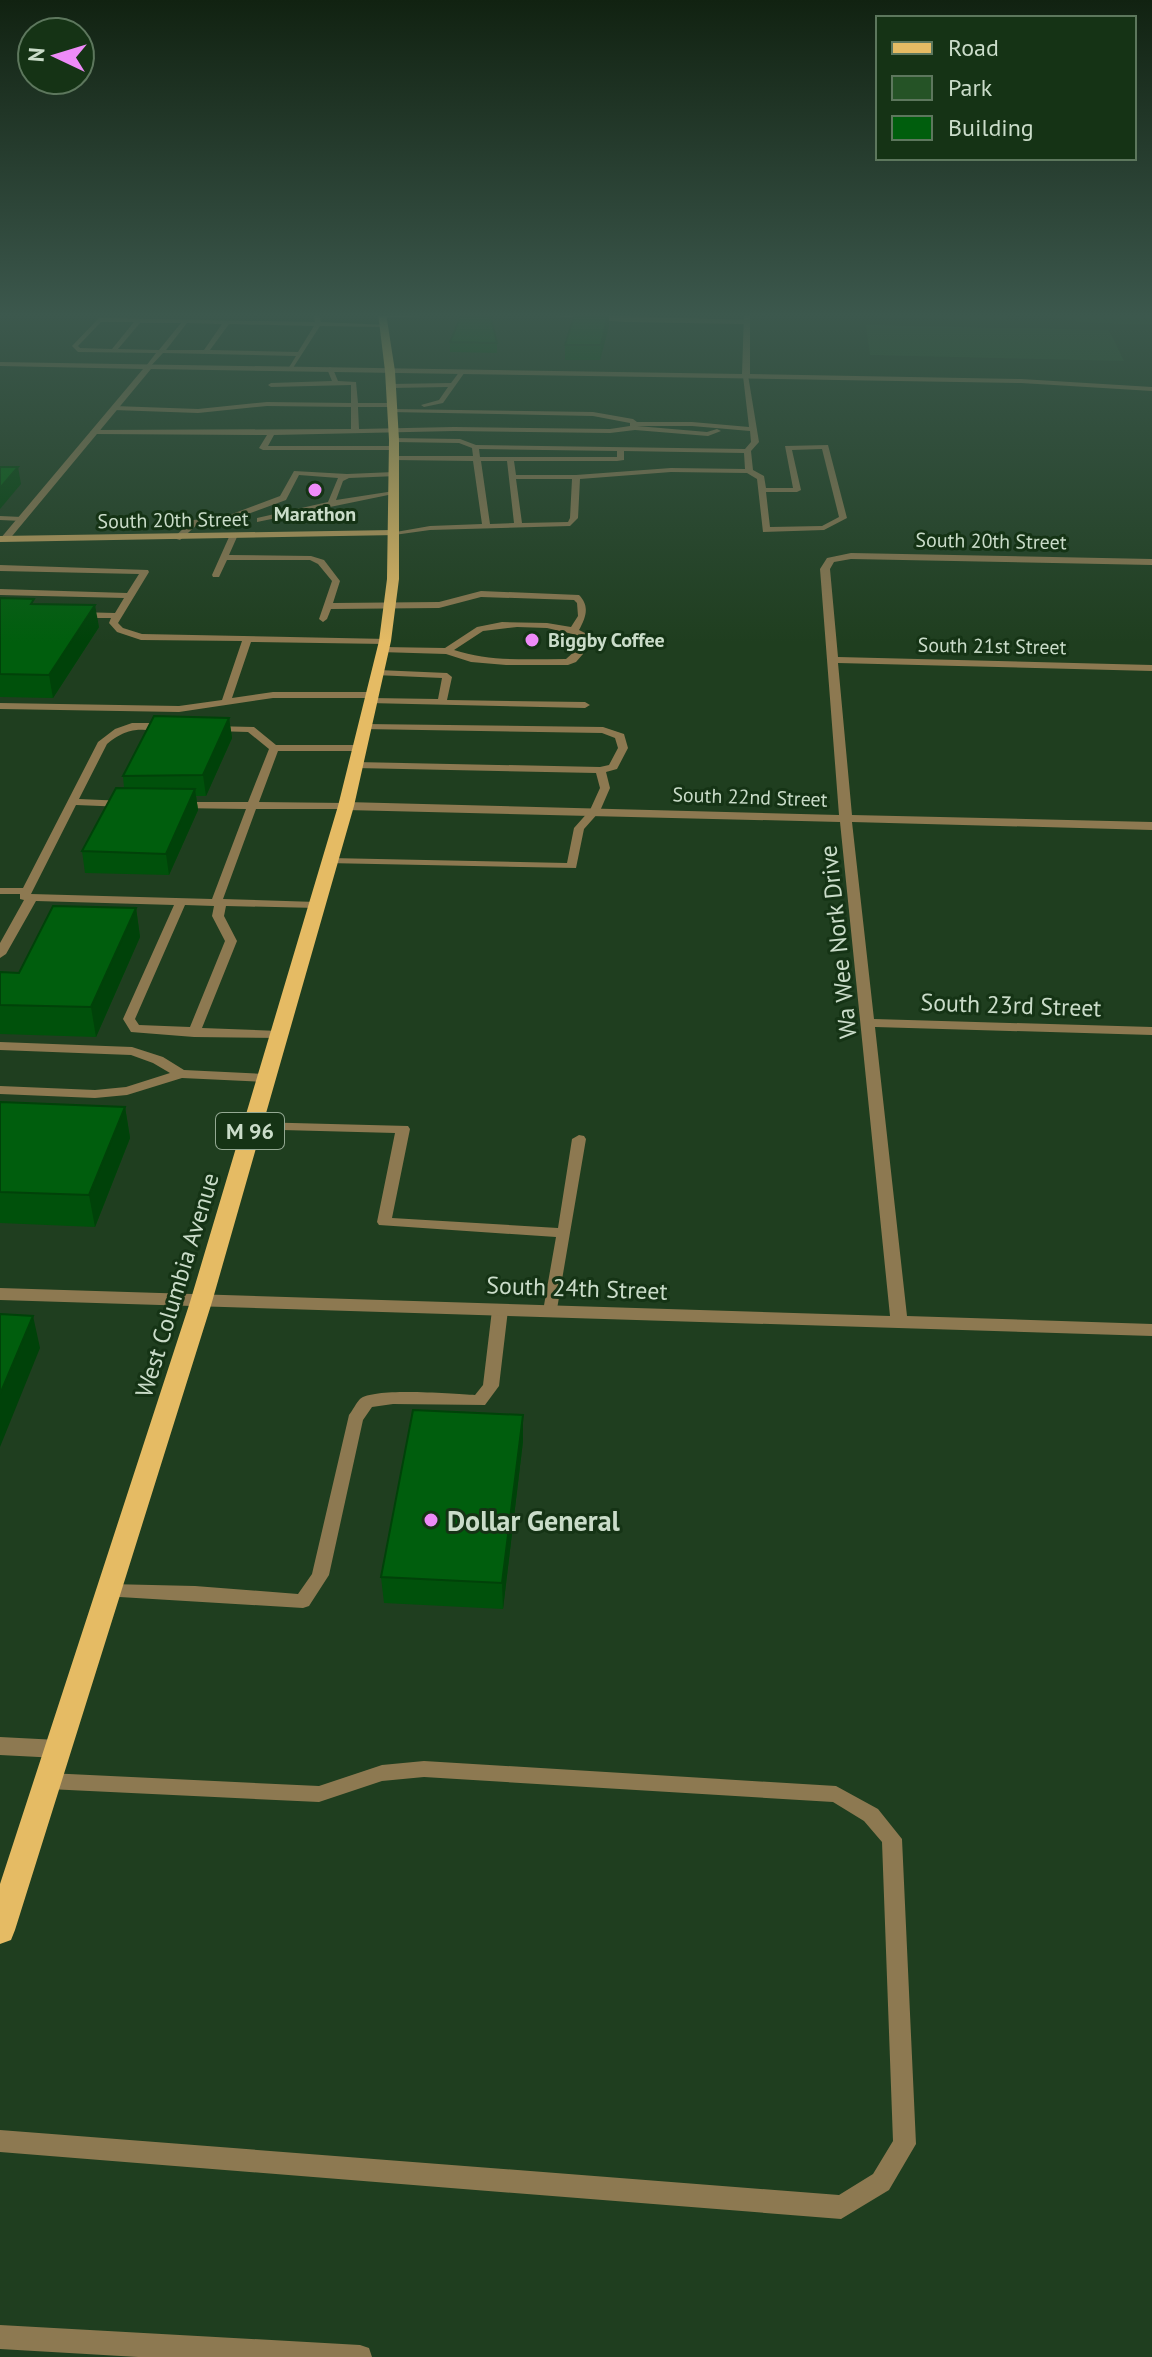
<svg xmlns="http://www.w3.org/2000/svg" width="1152" height="2357" font-family="'PT Sans',sans-serif">
<style>
.green{fill:#255326}
.lines{fill:none;stroke-linecap:round;stroke-linejoin:round}
.service{fill:#8d7951;fill-rule:evenodd}
.minor{fill:#8d7951;fill-rule:evenodd}
.secondary{fill:#bf9e5c;fill-rule:evenodd}
.primary{fill:#e5bb64;fill-rule:evenodd}
.wall{fill:#00510b}
.shaded-wall{fill:#004209}
.building{fill:#005e0d;stroke:#004209;stroke-width:2}
.poi-dot{fill:#ee8bf8;stroke:#153315;stroke-width:3}
.labels{text-anchor:middle;dominant-baseline:central;stroke-width:6;stroke-linejoin:round;paint-order:stroke}
.far-poi-label{font-size:20px;font-weight:bold;fill:#cadcc9;stroke:#153315}
.far-street-label{font-size:20px;fill:#cadcc9;stroke:#153315}
.shield{fill:#153315;stroke:#94a993;stroke-width:2}
.shield-label{font-size:22px;font-weight:bold;fill:#cadcc9}
.street-label{font-size:24px;fill:#cadcc9;stroke:#153315}
.near-poi-label{font-size:28px;font-weight:bold;fill:#cadcc9;stroke:#153315;text-anchor:start}
</style>
<rect width="100%" height="100%" fill="#1f3e1f"/>
<g class="green">
<path d="M872,313h133l2,8 -126,-4z"/>
<path d="M1034,313h118v12l-74,-3z"/>
<path d="M866,325l243,5 15,31 -254,-6z"/>
</g>
<g class="lines">
<g class="service">
<path d="M313,313h6l2,9 66,3 -3,2 -64,-1 -29,45 -3,-2 8,-13 -133,-3 -14,15 -3,-2 10,-13 -78,-1 -6,-6 27,-28 216,4zM101,322h33l-22,27 -32,-1 -2,-2zM140,323h41l-22,27 -41,-1zM187,323l35,1 -18,26h-38zM229,324l85,2 -16,26 -88,-2z"/>
<path d="M404,313h75l-96,5 -3,-2z"/>
<path d="M518,313l229,7 3,2 -3,2 -123,-2z"/>
<path d="M330,367l3,2 5,12 18,1 2,21h34l3,2 -3,2h-34l1,22 95,-2 156,2 20,-3v-3l-37,-7 -203,-4 2,-3 201,3 40,7 4,3h55l57,5 -6,-51 5,-1 11,67 -8,9 2,19 11,6 2,12h27l-8,-42 43,-1 19,73 -23,12 -61,2 -6,-53 -10,-6 -76,-1 -91,7 -2,39 -8,8 -140,4 -36,5 -4,-2 40,-7 52,-2 -9,-63 -79,-1 -4,-2 4,-2h79l-1,-8 -13,-5 -65,-1 -3,-4 69,1 16,6 269,4 6,-7 -1,-11 -58,-5h-55l70,6 10,-3 4,2 -13,5 -73,-6 -25,3 -156,-2 -180,4 -6,11h129v4h-134l-4,-2 8,-13 -173,-1 -4,-2 4,-2 257,-1v-22l-84,-1 -69,7 -84,-3 -3,-2 3,-2 84,3 69,-7 84,1v-18l-80,2 -3,-2 3,-2 61,-2 -5,-12zM479,449l138,2v6h-137zM822,449l17,68 -17,9 -52,1 -4,-35h31l4,-2 -9,-40zM624,451l120,2 1,16 -74,-1 -95,7h-60l-2,-14h103l7,-1zM481,461h26l7,62 -24,1zM516,479h56l-2,39 -2,4 -46,1z"/>
<path d="M460,371l5,1 -22,31 -19,4 -3,-2 18,-5 9,-13 -57,1 -3,-2 3,-2 60,-1z"/>
<path d="M294,471l53,3 47,-2 4,2 -1,2 -48,2 -6,3 -7,19 58,-9 4,2 -141,29v-4l71,-16 10,-24 -39,-3 -13,25 -49,18v3l-39,3 -18,16 -7,-2 20,-18 31,-3 56,-21z"/>
<path d="M0,516l22,1 4,2 -4,2 -22,-1z"/>
<path d="M233,535l4,2 -8,18 82,1 13,4 16,21 -7,22 106,-1 42,-11 98,4c11,11 7,22 0,35l8,4 -4,20 -7,8 -8,3h-62l-35,-3 -25,-8 -66,-2 -2,-2 5,-3 62,1 32,-21 25,-5 45,1 24,4 7,-11 -1,-13 -3,-3 -93,-3 -42,11 -108,1 -4,10 -4,3 -4,-3 13,-38 -14,-17 -8,-4h-83l-8,17h-6l-1,-2 17,-38zM517,627l30,1 30,7 -2,16 -9,8c-37,0 -76,3 -112,-9l29,-19z"/>
<path d="M0,565l148,5 1,2 -31,51 5,5 19,6 246,5v4l-3,1 -134,-2 -19,56 41,-6h99l5,3 -5,3h-99l-94,14 -179,-3v-6l179,3 43,-6 20,-59 -101,-1 -24,-8 -8,-9 2,-5h-33l-4,-3 4,-3 37,1 9,-15 -124,-3v-6l127,4 12,-19 -139,-3z"/>
<path d="M378,670l69,3 5,4 -5,23 138,2 5,3 -5,3 -217,-5 -2,-2 5,-3 67,1 4,-21 -67,-3v-4z"/>
<path d="M132,723h34l5,3c-22,11 -34,-7 -64,18l-28,55 46,2 5,3 -5,3 -49,-2 -45,89 181,5 34,-90 -68,-1 -5,-3 5,-3h70l21,-53 -21,-17 -33,-1 -5,-3 2,-2 42,1 22,18h83l5,3 -5,3h-81l-19,51 87,1 5,3 -5,3h-90l-33,90 94,3 6,3 -6,3 -91,-2 -2,10 13,25 -35,87 77,3 6,4 -2,3 -89,-1 -63,-5 -8,-13 51,-114 -138,-4 -30,53 -6,4v-15l24,-43 -4,-1v-5h-20v-6h23l75,-146 17,-13zM185,905l29,1 -2,10 13,25 -35,86 -51,-2 -4,-6z"/>
<path d="M365,724l238,3 21,7 4,14 -11,21 -11,3 4,16 -10,23 -16,18 -8,39 -250,-5v-4l4,-1 237,5 7,-35 16,-18 10,-22 -4,-15 -241,-5 -5,-3 5,-3 245,5 9,-2 9,-17 -3,-10 -13,-5 -240,-4 -2,-2z"/>
<path d="M0,1042l132,5 31,10 21,13 82,4 7,4 -7,4 -84,-4 -55,17 -32,3 -95,-4v-8l95,4 31,-3 44,-14 -17,-10 -22,-8 -131,-5z"/>
<path d="M252,1122l156,4 2,3 -18,89 166,10 14,-89 7,-4 5,1 2,3 -30,176h-10l-3,-4 13,-74 -177,-12 -2,-3 18,-89 -148,-4 -2,-3 2,-3z"/>
<path d="M500,1305l5,1 3,4 -9,76 -14,19 -92,-1 -21,3 -9,13 -34,155 -20,31 -6,2 -200,-12 -3,-5 3,-5 6,-2 86,2 103,8 14,-20 37,-159c4,-5 7,-12 11,-16 15,-12 93,-5 115,-4l8,-10 9,-75 3,-4z"/>
<path d="M424,1761l412,25 42,23 24,30 14,305 -27,46 -48,29 -841,-67v-22l839,65 34,-21 20,-33 -11,-299 -18,-21 -31,-19 -409,-25 -42,4 -63,21 -271,-13 -7,-2 -3,-6 3,-6 7,-2 271,13 63,-21z"/>
<path d="M0,2325l360,20 9,3 3,9h-234l-138,-8z"/>
</g>
<g class="minor">
<path d="M744,313h6v61l271,5 131,8v4l-131,-8 -870,-14 -143,172 -8,-2 143,-170 -143,-3v-4l742,12z"/>
<path d="M851,553l301,6v6l-301,-6 -17,3 -4,7 8,88 314,8v6l-314,-8 14,152 300,7v8l-300,-8 22,197 278,8v8l-277,-8 32,289 245,8v12l-1152,-36v-12l890,28 -50,-494 -494,-12 -6,-4 6,-4 493,13 -19,-246 7,-11z"/>
<path d="M0,1737l58,3 8,2 3,7 -3,7 -8,2 -58,-3z"/>
</g>
<path class="secondary" d="M394,530l5,3 -2,2 -397,7v-6z"/>
<path class="primary" d="M378,313h8l9,58 4,69v139l-8,62 -37,165 -142,496 -197,628 -4,10 -11,4v-60l190,-582 148,-496 41,-165 8,-62 2,-139 -4,-69z"/>
</g>
<g class="wall">
<path d="M609,326l-9,34h-35v-15z"/>
<path d="M450,342l47,1v10l-47,-1z"/>
<path d="M0,598l35,6 64,23 -46,71 -53,-1z"/>
<path d="M229,718l3,20 -26,58h-10l2,14 -29,65 -84,-2 -3,-22 42,-63 -1,-12z"/>
<path d="M136,908l4,29 -44,100 -96,-3v-62l19,1z"/>
<path d="M0,1102l125,5 5,31 -35,89 -95,-4z"/>
<path d="M523,1441l-20,168 -119,-6 -3,-26z"/>
</g>
<g class="shaded-wall">
<path d="M609,313v13l-9,34 1,-15z"/>
<path d="M18,467l3,17 -21,25v-21z"/>
<path d="M95,605l4,22 -46,71 -4,-23z"/>
<path d="M229,718l3,20 -26,58 -3,-21z"/>
<path d="M195,789l3,21 -29,65 -3,-21z"/>
<path d="M136,908l4,29 -44,100 -5,-30z"/>
<path d="M125,1107l5,31 -35,89 -6,-32z"/>
<path d="M33,1316l7,32 -40,99v-53z"/>
<path d="M523,1415v26l-20,168 -1,-26z"/>
</g>
<g class="building">
<path d="M462,313l28,1 7,29 -47,-1z"/>
<path d="M575,313h33l-7,32h-36z"/>
<path d="M0,467h18l-18,21z"/>
<path d="M0,598l34,1 -3,5 64,1 -46,70 -49,-1z"/>
<path d="M154,716l75,2 -26,57 -80,1z"/>
<path d="M116,788l79,1 -29,65 -84,-3z"/>
<path d="M53,906l83,2 -45,99 -91,-2v-33l19,1z"/>
<path d="M0,1102l125,5 -36,88 -89,-3z"/>
<path d="M0,1314l33,2 -33,78z"/>
<path d="M413,1410l110,5 -21,168 -121,-6z"/>
</g>
<linearGradient id="sky" x2="0" y2="1"><stop stop-color="#121"/><stop offset="0.49" stop-color="#3c584d"/><stop offset="1" stop-color="#3c584d" stop-opacity="0"/></linearGradient>
<rect width="1152" height="643" fill="url(#sky)"/>
<g class="poi-dot">
<circle cx="315" cy="490" r="8"/>
<circle cx="532" cy="640" r="8"/>
<circle cx="431" cy="1520" r="8"/>
</g>
<g class="labels">
<g class="far-poi-label">
<text x="315" y="514">Marathon</text>
<text x="548" y="640" text-anchor="start">Biggby Coffee</text>
</g>
<g class="far-street-label">
<text transform="translate(173 520) rotate(-1)">South 20th Street</text>
<text transform="translate(991 541) rotate(1)">South 20th Street</text>
<text transform="translate(992 646) rotate(1)">South 21st Street</text>
<text transform="translate(750 797) rotate(2)">South 22nd Street</text>
</g>
<rect class="shield" x="216" y="1113" width="68" height="36" rx="6"/>
<g class="shield-label">
<text x="250" y="1131">M 96</text>
</g>
<g class="street-label">
<text transform="translate(838 942) rotate(-96)">Wa Wee Nork Drive</text>
<text transform="translate(1011 1005) rotate(2)">South 23rd Street</text>
<text transform="translate(177 1285) rotate(-73)">West Columbia Avenue</text>
<text transform="translate(577 1288) rotate(2)">South 24th Street</text>
</g>
<g class="near-poi-label">
<text x="447" y="1520">Dollar General</text>
</g>
</g>
<rect x="876" y="16" width="260" height="144" fill="#153315" stroke="#5d775d" stroke-width="2"/>
<rect x="892" y="42" width="40" height="12" fill="#e5bb64" stroke="#5d775d" stroke-width="2"/>
<text x="948" y="56" font-size="24" fill="#cadcc9">Road</text>
<rect x="892" y="76" width="40" height="24" fill="#255326" stroke="#5d775d" stroke-width="2"/>
<text x="948" y="96" font-size="24" fill="#cadcc9">Park</text>
<rect x="892" y="116" width="40" height="24" fill="#005e0d" stroke="#5d775d" stroke-width="2"/>
<text x="948" y="136" font-size="24" fill="#cadcc9">Building</text>
<g transform="translate(56 56) rotate(274)"><circle r="38" fill="#153315" stroke="#5d775d" stroke-width="2"/>
<path d="M0-6L14 30L0 20L-14 30Z" fill="#ee8bf8"/>
<text y="-12" font-size="22" font-weight="bold" text-anchor="middle" fill="#cadcc9">N</text>
</g>
</svg>
